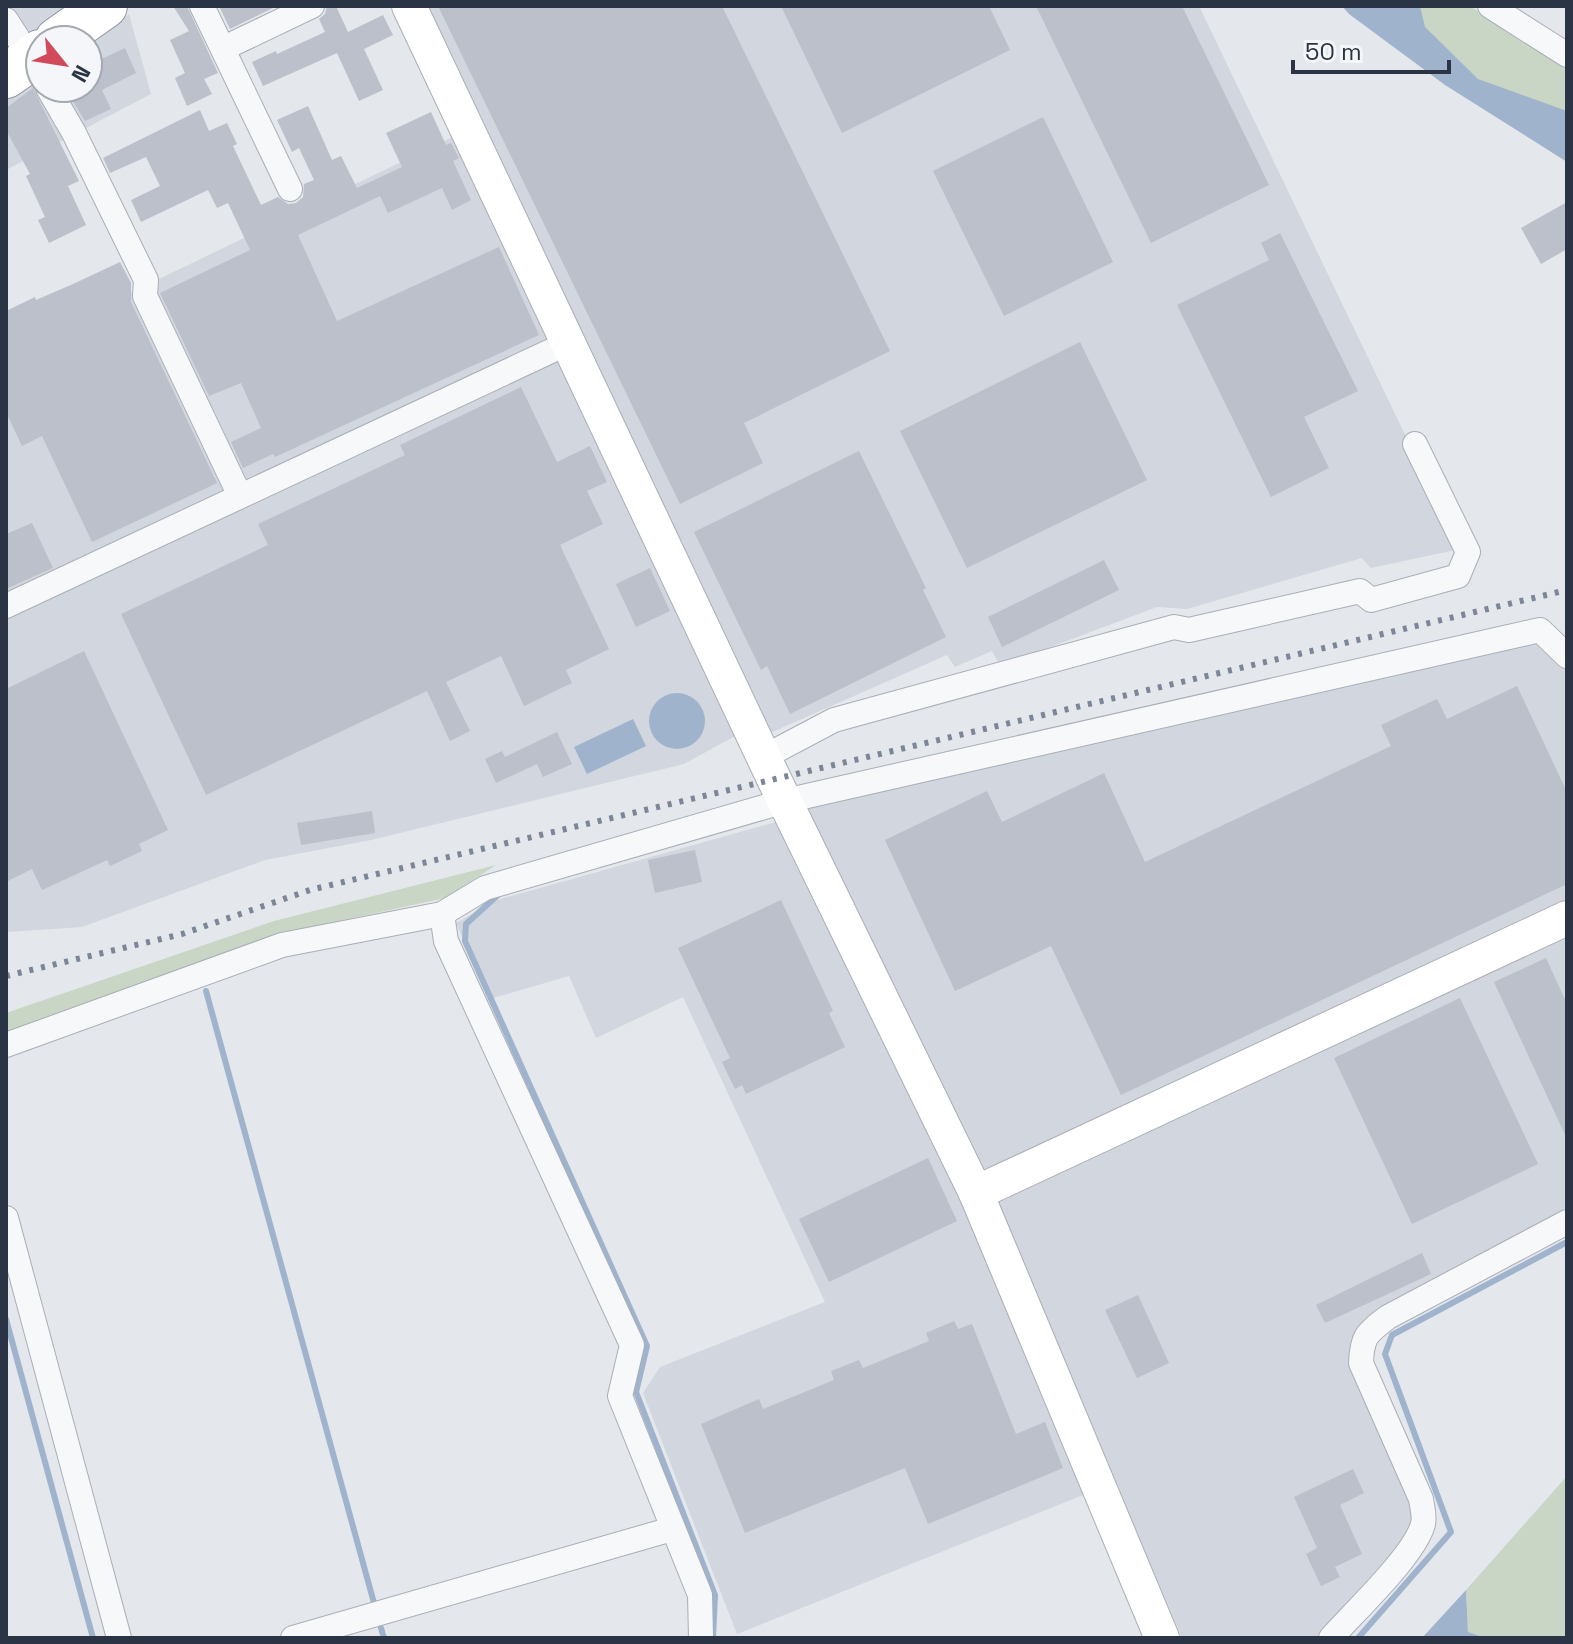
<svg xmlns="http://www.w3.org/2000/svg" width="1573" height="1644" font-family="'Space Grotesk',sans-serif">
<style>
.built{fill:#d2d6de}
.green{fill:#c9d6c5}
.water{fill:#9fb4cc}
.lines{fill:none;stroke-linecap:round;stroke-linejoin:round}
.stream{stroke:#9fb4cc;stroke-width:6}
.building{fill:#bbc0ca}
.street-casing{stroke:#a9aeb7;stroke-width:26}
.secondary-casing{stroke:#a9aeb7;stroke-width:36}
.highway-casing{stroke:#8b94a3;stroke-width:46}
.street{stroke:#f7f8fa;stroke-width:24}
.secondary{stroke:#fff;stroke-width:34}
.highway{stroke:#fff;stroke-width:44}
.rail{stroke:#7d8696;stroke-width:6;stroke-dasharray:4 8;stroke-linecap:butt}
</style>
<rect width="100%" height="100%" fill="#e4e7ec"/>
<g class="built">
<path d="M6,6h68l-48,37 -20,-30z"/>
<path d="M427,6h772l261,543 -89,19 -9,-10 -175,51 -30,-2 -157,59 -8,-15 -37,16 -8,-12 -177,78z"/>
<path d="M129,14l22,80 -145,76v-71l34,-23v12h48v-45z"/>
<path d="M457,135l278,601 -51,28 -313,76 -106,20 -183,67 -76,5v-579z"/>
<path d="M1542,637l25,26v551l-207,116 58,181 -7,24 -93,103h-136l-174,-409 -205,-424z"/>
<path d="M776,822l204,416 108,255 -351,141 -94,-241 17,-26 165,-65 -142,-305 -87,41 -27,-62 -79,23 -34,-76 41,-23z"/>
</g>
<g class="green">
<path d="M1389,6h81l97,61v59l-89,-47z"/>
<path d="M496,865l-51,33 -166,36 -273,102v-23l268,-92z"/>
<path d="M1567,1476v162h-105l6,-6 -2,-42z"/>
</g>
<g class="water">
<path d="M1342,6h78l5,21 53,52 89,32v51l-122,-77 -96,-71z"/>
<circle cx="677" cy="721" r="28"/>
<path d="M633,719l13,27 -59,28 -13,-27z"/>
<path d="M1466,1590l2,42 17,6h-63z"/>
</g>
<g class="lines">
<g class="stream">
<path d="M498,895l-32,29 -1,17 182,405 -11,46 79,203 -2,43"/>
<path d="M206,991l168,612"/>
<path d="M6,1319l87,319"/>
<path d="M381,1628l3,10"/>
<path d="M1358,1638l93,-106 -66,-178 7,-19 175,-93"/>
</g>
</g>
<g class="building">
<path d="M173,6h14l31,67 -14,6 8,15 -25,12 -12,-28 10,-5 -15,-33 19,-9z"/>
<path d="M219,6h58l-47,23z"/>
<path d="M327,6h9l12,26 35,-17 10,20 -29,14 19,41 -24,11 -22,-48 -74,33 -11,-24 24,-11 1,3 48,-22 -6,-13 6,-5z"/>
<path d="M438,6h284l168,345 -146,72 19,40 -83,41z"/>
<path d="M781,6h208l21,44 -168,83z"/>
<path d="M1036,6h146l87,179 -118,58z"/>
<path d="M125,48l11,25 -34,17 9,19 -26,12 -20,-33h23v-30l3,6z"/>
<path d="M33,88l46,93 -11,5 18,39 -37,18 -11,-23 7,-3 -19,-41 4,-2 -24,-44v-22z"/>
<path d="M308,106l24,54 9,-4 16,32 45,-21 -16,-34 45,-21 15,33 5,-2 8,15 -6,3 18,39 -19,10 -10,-22 -54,25 -8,-17 -82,39 39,86 162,-74 40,88 -264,122 -2,-3 -30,14 -12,-26 30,-14 -20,-45 -32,13 -49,-103 90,-43 -22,-47 -11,5 -9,-18 -67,32 -10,-22 29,-14 -14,-29 -36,16 -7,-15 97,-48 9,21 18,-8 10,21 -4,2 28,59 17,-8 10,7 8,-1 7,-6 1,-13 10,-4 -15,-32 -7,4 -15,-32z"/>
<path d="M1043,117l70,145 -109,54 -71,-145z"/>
<path d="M1567,202v47l-26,15 -20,-36z"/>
<path d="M1280,233l78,158 -54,26 25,51 -58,29 -94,-192 92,-45 -8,-17z"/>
<path d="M120,262l11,21v19l86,181 -125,59 -50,-106 -20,10 -16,-34v-101l29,-14 1,3 37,-16z"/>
<path d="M1080,342l67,138 -180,88 -67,-137z"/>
<path d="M521,387l36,75 33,-16 17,36 -20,9 16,33 -43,21 49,104 -43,21 6,13 -48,23 -23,-50 -55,26 24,49 -20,10 -23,-50 -221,104 -85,-181 147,-69 -10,-21 147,-69 -5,-10z"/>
<path d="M859,451l67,137 -3,2 23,47 -156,77 -23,-48 -6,4 -67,-138z"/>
<path d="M32,523l21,45 -47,21v-55z"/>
<path d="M1104,560l15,30 -117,57 -14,-30z"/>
<path d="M650,568l20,43 -34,16 -20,-43z"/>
<path d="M84,651l84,179 -29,14 3,7 -32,15 -3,-6 -65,30 -10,-21 -26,13v-193z"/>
<path d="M1517,686l50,106v92l-446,211 -70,-149 -96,45 -70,-151 102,-49 15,31 102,-49 41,89 246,-116 -10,-21 56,-26 10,20z"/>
<path d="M557,732l15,32 -29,13 -6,-13 -41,19 -11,-24 17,-8 3,6z"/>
<path d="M372,811l3,22 -74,12 -4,-22z"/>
<path d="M695,850l7,32 -47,11 -7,-33z"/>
<path d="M781,900l52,111 -4,2 16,34 -99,47 -4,-9 -7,4 -13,-27 8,-4 -52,-110z"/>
<path d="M1546,958l21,46v135l-73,-157z"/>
<path d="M1460,998l78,166 -126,60 -78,-166z"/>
<path d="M928,1158l29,63 -128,61 -30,-63z"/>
<path d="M1422,1253l9,21 -106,49 -9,-18z"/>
<path d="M1138,1295l31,68 -32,15 -32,-68z"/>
<path d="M954,1321l4,8 14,-5 44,110 29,-12 18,46 -135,56 -23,-56 -160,65 -44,-109 58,-25 4,10 71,-29 -3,-9 28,-11 4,8 66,-27 -3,-8z"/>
<path d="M1353,1469l11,24 -24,12 22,49 -27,13 5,10 -19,9 -15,-32 11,-6 -23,-51z"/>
</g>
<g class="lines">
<defs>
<g id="street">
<path d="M202,6l88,183"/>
<path d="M1490,6l77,49"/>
<path d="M6,20l31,48"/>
<path d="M224,48l88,-42"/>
<path d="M48,88l26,45 72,147 -1,16 95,200"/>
<path d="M6,606l562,-263"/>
<path d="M764,757l70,-37 340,-93 15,3 171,-39 11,9 87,-24 10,-24 -53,-108"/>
<path d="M442,914l4,27 186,404 -12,51 80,199 1,43"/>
<path d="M6,1045l276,-100 160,-31 43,-26 300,-87 755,-171 27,26"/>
<path d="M6,1218l113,420"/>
<path d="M293,1638l379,-109"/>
<path d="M1331,1638c23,-26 84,-83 92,-114 2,-8 -1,-17 -2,-25l-60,-136c1,-27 6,-30 27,-46l179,-95"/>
</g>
<g id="secondary">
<path d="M409,6l365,773 202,414 186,445"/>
<path d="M976,1193l591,-275"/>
</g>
<g id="highway">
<path d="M57,40l48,-34"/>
<path d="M6,76l34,-24"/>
</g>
</defs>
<use href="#street" class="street-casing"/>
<use href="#secondary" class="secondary-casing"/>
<use href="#highway" class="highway-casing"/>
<use href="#street" class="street"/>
<use href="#secondary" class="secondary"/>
<use href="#highway" class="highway"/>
<path class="rail" d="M6,976l176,-42 128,-44 1257,-300"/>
</g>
<rect width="1573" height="1644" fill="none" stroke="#2b3445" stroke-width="16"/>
<g transform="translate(64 64) rotate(120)"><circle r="38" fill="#f4f6f9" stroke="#a4a8b1" stroke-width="2"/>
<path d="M0-6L14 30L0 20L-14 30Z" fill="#d1495b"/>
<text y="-12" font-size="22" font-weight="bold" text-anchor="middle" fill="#2b3445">N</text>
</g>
<path d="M1293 60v12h156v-12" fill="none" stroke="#2b3445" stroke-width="4"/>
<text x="1305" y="60" font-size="24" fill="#2b3445" stroke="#f4f6f9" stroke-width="6" paint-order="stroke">50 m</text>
</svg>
